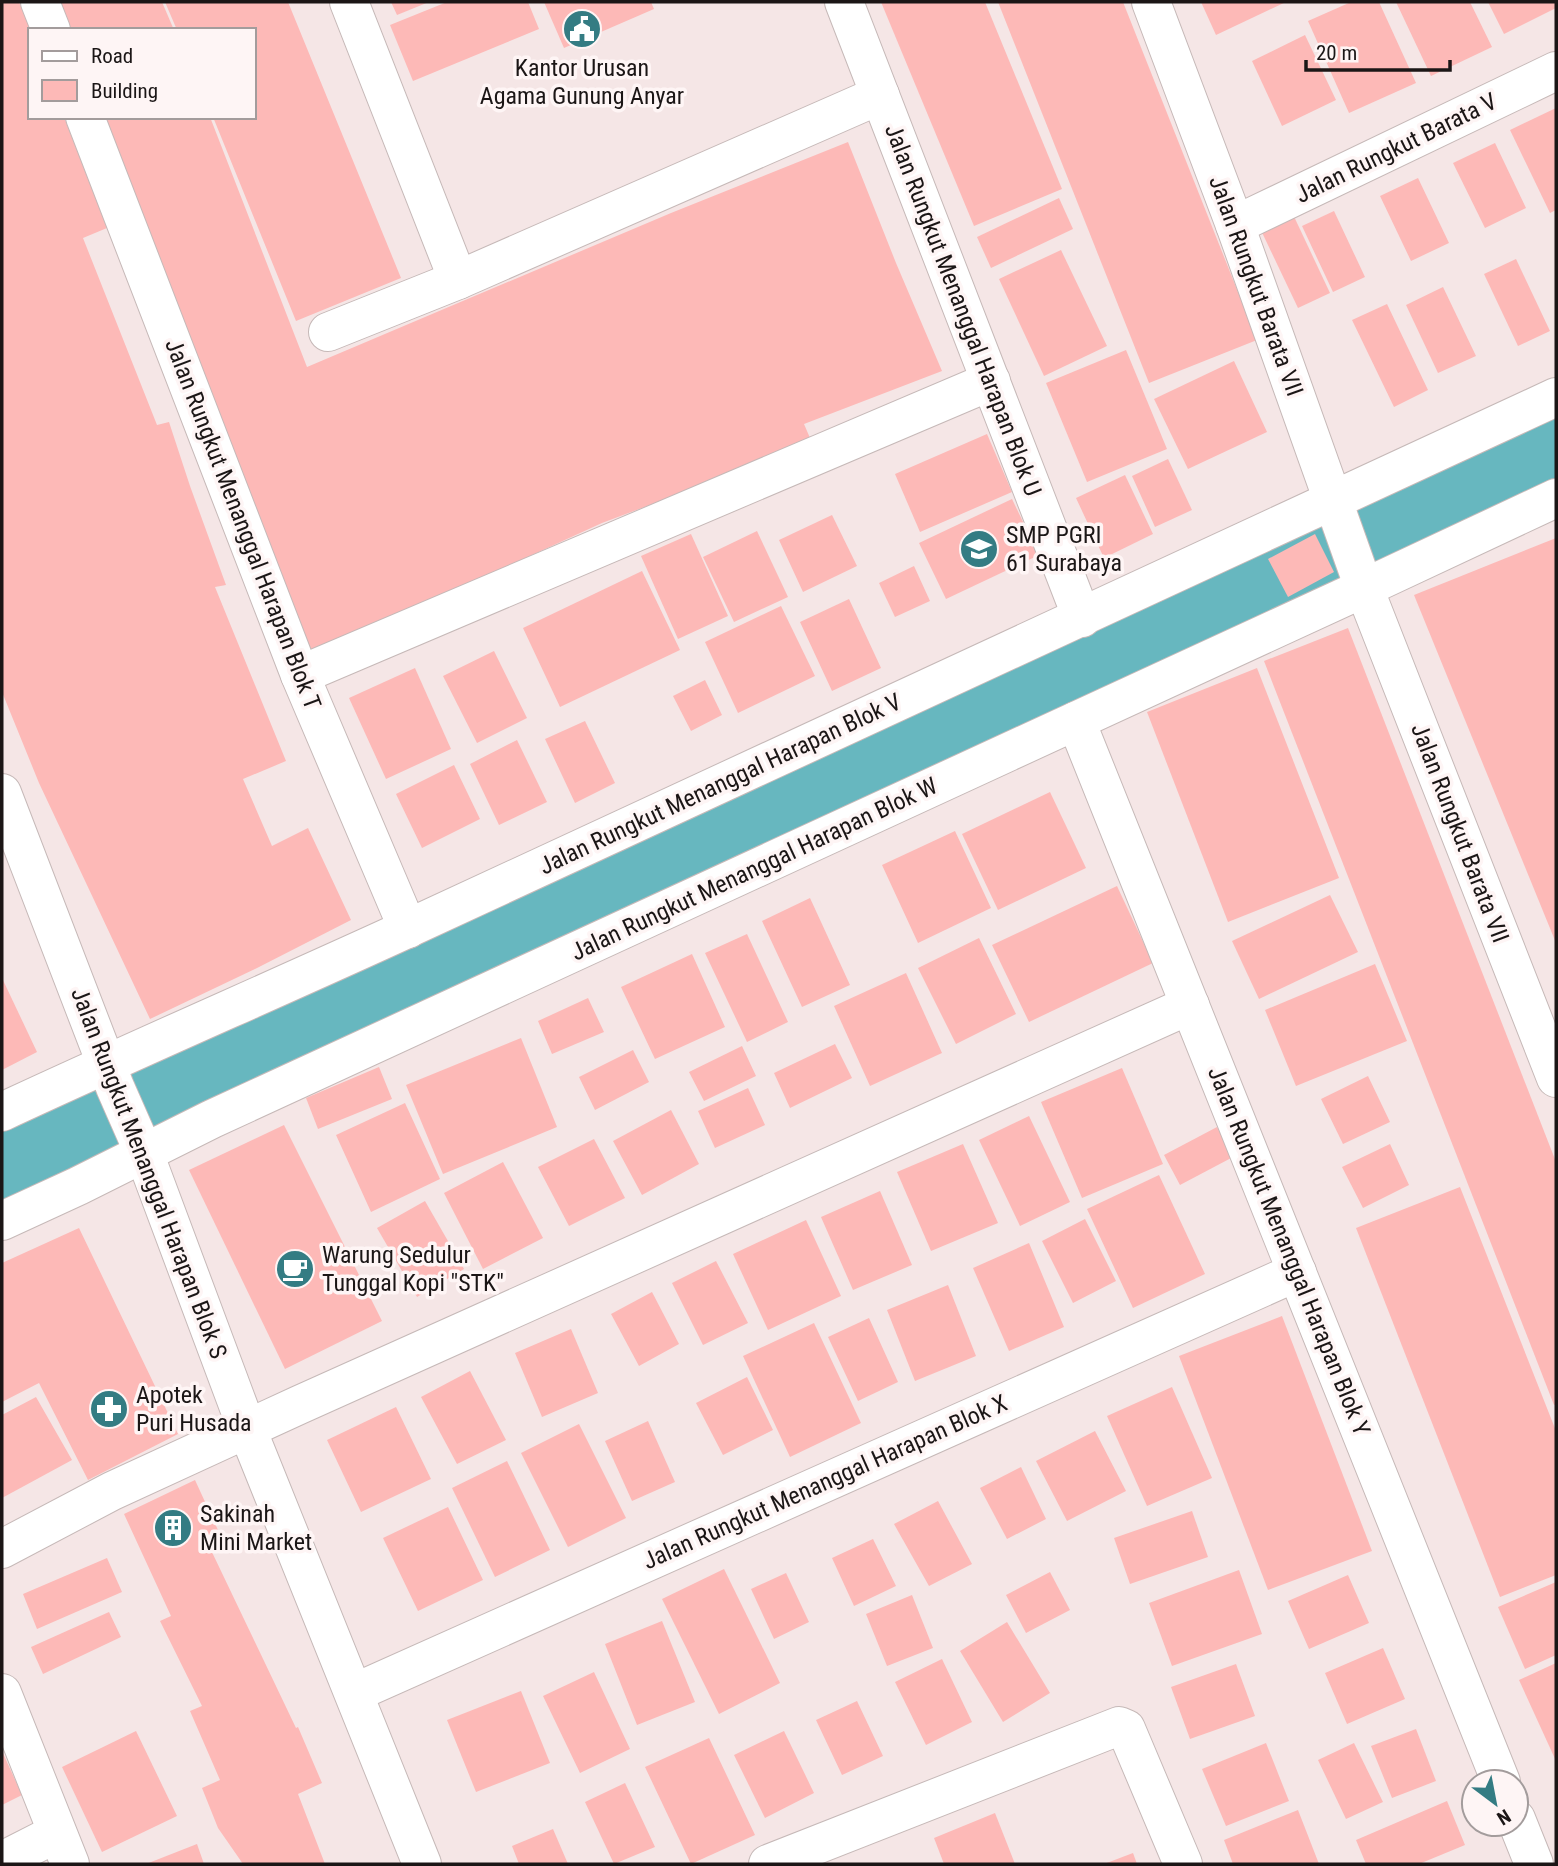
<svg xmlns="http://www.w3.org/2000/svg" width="1558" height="1866" font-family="'Roboto Condensed',sans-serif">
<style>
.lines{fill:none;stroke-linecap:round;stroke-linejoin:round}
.river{stroke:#67b7bf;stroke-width:86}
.building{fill:#fdb9b7}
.street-casing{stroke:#c6b9b8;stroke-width:40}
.secondary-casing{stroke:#c6b9b8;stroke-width:40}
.street{stroke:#fff;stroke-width:38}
.secondary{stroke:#fff;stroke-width:38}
.labels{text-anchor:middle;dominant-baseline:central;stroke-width:7;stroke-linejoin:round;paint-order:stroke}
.poi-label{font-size:24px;fill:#1b1616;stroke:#fef5f5;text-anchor:start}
.street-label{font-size:24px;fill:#1b1616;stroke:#fef5f5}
</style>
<rect width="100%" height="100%" fill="#f5e6e6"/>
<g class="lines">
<path class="river" d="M2,1166l1013,-473 541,-248"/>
</g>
<g class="building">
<path d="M2,2h17l11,26v89h34l43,111 -24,10 74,187 12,-3 21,64 36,99 -11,2 71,174 -43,18 29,67 36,-18 43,92 -92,47 -109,52 -111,-236 -37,-91z"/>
<path d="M47,2h115l12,28h-115z"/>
<path d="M165,2h123l113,276 -105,43 -83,-204h41v-87h-77z"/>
<path d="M391,2h38l-32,13z"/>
<path d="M447,2h81l11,27 -126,52 -23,-56z"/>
<path d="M544,2h107l3,7 -90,39z"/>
<path d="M881,2h104l77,187 -88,37z"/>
<path d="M998,2h125l134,338 -108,43z"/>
<path d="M1201,2h85l-70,33z"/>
<path d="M1351,2h28l37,81 -67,30 -41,-92z"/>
<path d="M1396,2h74l22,45 -61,29z"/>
<path d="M1488,2h68v6l-52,26z"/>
<path d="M1305,35l31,65 -54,26 -30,-65z"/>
<path d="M1556,108v102l-6,3 -40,-83z"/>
<path d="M94,117h116l97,250 364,-154 177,-71 48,121 46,108 -138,53 6,14 -123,53 -85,32 -199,91 -94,36z"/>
<path d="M1495,143l31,65 -41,20 -32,-65z"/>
<path d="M1418,178l31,65 -38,18 -31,-65z"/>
<path d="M1059,198l14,31 -82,39 -14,-31z"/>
<path d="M1290,208l40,85 -32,15 -40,-84z"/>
<path d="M1334,211l31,66 -32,15 -31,-66z"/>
<path d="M1061,250l46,96 -63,30 -45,-97z"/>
<path d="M1516,259l34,72 -32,15 -34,-72z"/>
<path d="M1443,287l33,69 -38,17 -32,-68z"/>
<path d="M1387,304l41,86 -34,17 -42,-87z"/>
<path d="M1126,350l41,99 -80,33 -41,-99z"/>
<path d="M1234,361l33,71 -79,37 -34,-70z"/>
<path d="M987,434l25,58 -92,40 -25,-58z"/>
<path d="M1168,459l24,51 -37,17 -23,-51z"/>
<path d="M1125,475l28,59 -49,24 -28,-60z"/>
<path d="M1012,499l27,56 -93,44 -27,-56z"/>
<path d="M832,515l25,51 -54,26 -24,-52z"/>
<path d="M757,531l31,66 -54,25 -31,-65z"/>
<path d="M691,534l37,82 -50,23 -37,-83z"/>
<path d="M1315,534l19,38 -46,25 -20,-38z"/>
<path d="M1556,538v405l-142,-348z"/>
<path d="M914,566l16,35 -35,16 -16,-34z"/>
<path d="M642,571l38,79 -120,57 -37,-79z"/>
<path d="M849,599l32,69 -49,23 -32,-69z"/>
<path d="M781,606l34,70 -77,37 -33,-71z"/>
<path d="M1348,628l208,534v242l-2,1 -290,-744z"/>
<path d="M494,651l33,67 -50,25 -34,-67z"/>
<path d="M415,668l36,81 -65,30 -37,-81z"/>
<path d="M1257,668l82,210 -111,44 -81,-210z"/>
<path d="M705,680l17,35 -31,16 -18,-35z"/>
<path d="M585,721l30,62 -40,20 -30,-64z"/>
<path d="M517,740l30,62 -48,23 -29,-61z"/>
<path d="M454,765l26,54 -58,29 -26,-54z"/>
<path d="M1050,792l36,76 -88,42 -36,-76z"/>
<path d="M955,831l36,77 -73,35 -36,-78z"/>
<path d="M1117,886l36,77 -124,59 -37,-77z"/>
<path d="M1330,895l28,57 -99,47 -27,-58z"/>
<path d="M810,898l40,87 -48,22 -40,-86z"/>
<path d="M747,934l41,88 -41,20 -42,-89z"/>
<path d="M979,938l37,76 -60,30 -38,-76z"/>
<path d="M692,954l33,73 -70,32 -34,-72z"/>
<path d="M1375,964l32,77 -111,45 -31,-76z"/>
<path d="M906,973l36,80 -72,33 -36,-80z"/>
<path d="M2,978l35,74 -35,18z"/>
<path d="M588,998l16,34 -52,22 -14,-33z"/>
<path d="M521,1038l36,89 -114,47 -37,-89z"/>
<path d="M835,1044l17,34 -62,30 -16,-35z"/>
<path d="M742,1046l14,30 -52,25 -15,-29z"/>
<path d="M633,1050l16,32 -54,28 -16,-33z"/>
<path d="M379,1067l13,32 -74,30 -12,-31z"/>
<path d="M1122,1068l41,96 -81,34 -41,-96z"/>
<path d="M1368,1076l22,46 -47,22 -22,-45z"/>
<path d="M748,1088l17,37 -50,23 -17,-37z"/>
<path d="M405,1103l35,76 -69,33 -35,-77z"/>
<path d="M671,1110l28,54 -57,31 -29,-54z"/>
<path d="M1029,1116l41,86 -50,24 -41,-86z"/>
<path d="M284,1125l98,196 -97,48 -96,-199z"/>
<path d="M1217,1127l16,30 -53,28 -16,-30z"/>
<path d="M594,1139l31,59 -56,28 -31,-59z"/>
<path d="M963,1144l35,79 -67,28 -34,-79z"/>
<path d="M1390,1144l19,41 -46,23 -21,-41z"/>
<path d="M503,1162l40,76 -60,31 -39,-76z"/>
<path d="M1159,1175l46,99 -72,34 -46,-99z"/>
<path d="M1460,1187l96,244v144l-56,22 -144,-369z"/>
<path d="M880,1191l32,74 -59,25 -32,-73z"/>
<path d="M425,1201l39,68 -47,28 -40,-69z"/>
<path d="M1085,1219l31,62 -43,22 -31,-62z"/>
<path d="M806,1220l35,76 -73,34 -35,-76z"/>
<path d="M79,1228l99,206 -90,46 -49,-97 -37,19v-139z"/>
<path d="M1029,1243l35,84 -55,24 -36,-83z"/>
<path d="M716,1261l32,62 -45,22 -31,-62z"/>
<path d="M948,1285l28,71 -61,25 -28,-71z"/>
<path d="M652,1292l27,52 -40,22 -28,-52z"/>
<path d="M1282,1316l90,235 -104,39 -89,-234z"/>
<path d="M869,1318l29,64 -40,19 -30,-64z"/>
<path d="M814,1323l47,100 -71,34 -47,-101z"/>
<path d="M571,1329l27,64 -56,24 -27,-64z"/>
<path d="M470,1371l36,69 -49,24 -36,-67z"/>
<path d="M747,1377l26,53 -50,25 -27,-52z"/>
<path d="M1172,1387l40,91 -65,28 -40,-90z"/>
<path d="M36,1397l36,63 -70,38v-83z"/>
<path d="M396,1407l35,72 -70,33 -34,-72z"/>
<path d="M648,1421l27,61 -43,19 -27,-60z"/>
<path d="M579,1424l47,94 -58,29 -47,-94z"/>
<path d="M1095,1431l31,60 -59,30 -31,-60z"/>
<path d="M507,1461l43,89 -55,27 -43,-89z"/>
<path d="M1021,1467l25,52 -39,20 -27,-51z"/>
<path d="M195,1480l28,61 -13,7 86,180 2,-1 24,56 -24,11 27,70h-82l-25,-36 -16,-40 18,-8 -30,-69 12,-5 -42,-85 11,-5 -47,-102z"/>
<path d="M938,1501l34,63 -43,22 -35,-62z"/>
<path d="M448,1507l35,73 -65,31 -35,-73z"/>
<path d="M1192,1511l16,46 -78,27 -16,-46z"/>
<path d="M873,1539l23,47 -42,20 -22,-48z"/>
<path d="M107,1558l15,34 -85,37 -14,-35z"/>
<path d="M724,1569l56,114 -61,31 -57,-115z"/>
<path d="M1239,1570l23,64 -90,32 -23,-63z"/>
<path d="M1050,1572l20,38 -44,23 -20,-38z"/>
<path d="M786,1573l23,49 -35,17 -23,-50z"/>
<path d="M1348,1575l21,48 -60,26 -21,-48z"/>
<path d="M1556,1582v73l-31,14 -27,-62z"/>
<path d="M912,1595l21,53 -46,18 -21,-52z"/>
<path d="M109,1612l12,25 -78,37 -12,-27z"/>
<path d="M662,1621l33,81 -58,23 -32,-81z"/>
<path d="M1007,1622l43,71 -47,29 -43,-71z"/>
<path d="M1383,1648l22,51 -58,25 -22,-51z"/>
<path d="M942,1659l30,63 -46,23 -31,-63z"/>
<path d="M1556,1663v98l-37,-81z"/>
<path d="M1236,1664l19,52 -65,23 -19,-52z"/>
<path d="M594,1672l36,77 -50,24 -37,-77z"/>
<path d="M521,1691l29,72 -74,29 -29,-72z"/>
<path d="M857,1701l26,55 -41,19 -26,-55z"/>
<path d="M1416,1729l20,52 -44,17 -21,-52z"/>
<path d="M136,1731l41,85 -75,36 -40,-85z"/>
<path d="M784,1731l30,62 -49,25 -31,-63z"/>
<path d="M709,1738l46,97 -64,29 -46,-97z"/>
<path d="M1266,1743l23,58 -63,25 -24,-57z"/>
<path d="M1354,1743l29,59 -37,17 -28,-59z"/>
<path d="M2,1751l20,44 -20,10z"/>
<path d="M625,1783l30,64 -41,17 -29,-62z"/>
<path d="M1447,1801l18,44 -46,19h-53l-10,-24z"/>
<path d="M1298,1810l21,54h-86l-9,-24z"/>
<path d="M995,1813l20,51h-71l-10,-26z"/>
<path d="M553,1829l15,35h-49l-7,-18z"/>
<path d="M197,1844l7,20h-58z"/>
<path d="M1133,1853l4,11h-33z"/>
</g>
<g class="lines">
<defs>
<g id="street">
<path d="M40,2l11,28"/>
<path d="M349,2l109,278"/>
<path d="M844,2l238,616"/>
<path d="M1151,2l84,223 129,363 192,-90"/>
<path d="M85,117l215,558 108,254"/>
<path d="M1235,225l321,-154"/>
<path d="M328,332l130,-52 422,-185"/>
<path d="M300,675l691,-294"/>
<path d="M1076,721l425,1061"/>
<path d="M2,1112c135,-63 272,-122 407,-184 384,-174 766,-352 1147,-531"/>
<path d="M2,1221l76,-35 134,-67 1152,-531 192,490"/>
<path d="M2,1549l110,-58 187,-86 891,-400"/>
<path d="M2,1693l68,171"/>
<path d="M354,1693l943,-421"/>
<path d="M1516,1819l18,45"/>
<path d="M2,1861l55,-28"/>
<path d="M768,1864l351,-138 7,3 57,135"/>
</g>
<path id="secondary" d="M2,793l113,294 29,66 103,276 175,435"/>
</defs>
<use href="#street" class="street-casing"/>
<use href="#secondary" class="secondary-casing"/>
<use href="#street" class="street"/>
<use href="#secondary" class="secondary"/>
</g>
<defs>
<symbol id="civic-disc" viewBox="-11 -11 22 22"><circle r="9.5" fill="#347c83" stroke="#fef5f5"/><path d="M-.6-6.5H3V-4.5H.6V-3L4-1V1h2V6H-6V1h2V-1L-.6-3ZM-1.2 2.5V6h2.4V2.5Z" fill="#fff"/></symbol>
<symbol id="school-disc" viewBox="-11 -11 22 22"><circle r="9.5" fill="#347c83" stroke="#fef5f5"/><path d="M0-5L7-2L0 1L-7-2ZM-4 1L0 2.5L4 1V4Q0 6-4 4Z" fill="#fff"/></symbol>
<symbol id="cafe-disc" viewBox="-11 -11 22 22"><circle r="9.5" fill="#347c83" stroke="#fef5f5"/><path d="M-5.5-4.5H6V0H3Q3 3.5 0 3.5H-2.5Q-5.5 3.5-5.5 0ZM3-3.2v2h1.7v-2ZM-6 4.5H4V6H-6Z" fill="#fff"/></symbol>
<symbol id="pharmacy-disc" viewBox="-11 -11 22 22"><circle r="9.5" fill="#347c83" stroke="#fef5f5"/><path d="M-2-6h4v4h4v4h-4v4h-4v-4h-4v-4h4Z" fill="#fff"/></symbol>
<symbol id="building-disc" viewBox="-11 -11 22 22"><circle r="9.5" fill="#347c83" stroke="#fef5f5"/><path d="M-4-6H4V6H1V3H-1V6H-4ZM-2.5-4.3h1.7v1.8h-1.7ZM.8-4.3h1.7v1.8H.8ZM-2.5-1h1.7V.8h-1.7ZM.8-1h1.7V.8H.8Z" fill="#fff"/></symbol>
</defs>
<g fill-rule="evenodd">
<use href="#civic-disc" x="560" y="7" width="44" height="44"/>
<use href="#school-disc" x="957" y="527" width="44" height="44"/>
<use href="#cafe-disc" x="273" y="1247" width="44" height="44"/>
<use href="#pharmacy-disc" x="87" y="1387" width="44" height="44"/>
<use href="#building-disc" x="151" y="1506" width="44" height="44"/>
</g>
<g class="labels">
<g class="poi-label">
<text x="582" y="68" text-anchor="middle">Kantor Urusan<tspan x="582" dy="28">Agama Gunung Anyar</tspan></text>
<text x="1006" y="535">SMP PGRI<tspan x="1006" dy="28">61 Surabaya</tspan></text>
<text x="322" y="1255">Warung Sedulur<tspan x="322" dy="28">Tunggal Kopi "STK"</tspan></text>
<text x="136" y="1395">Apotek<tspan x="136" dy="28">Puri Husada</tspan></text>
<text x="200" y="1514">Sakinah<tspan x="200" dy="28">Mini Market</tspan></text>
</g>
<g class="street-label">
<text transform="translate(1396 148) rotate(-26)">Jalan Rungkut Barata V</text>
<text transform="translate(1256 286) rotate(70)">Jalan Rungkut Barata VII</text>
<text transform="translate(963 310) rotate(69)">Jalan Rungkut Menanggal Harapan Blok U</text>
<text transform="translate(243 524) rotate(69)">Jalan Rungkut Menanggal Harapan Blok T</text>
<text transform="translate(720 784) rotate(-25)">Jalan Rungkut Menanggal Harapan Blok V</text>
<text transform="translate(1460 833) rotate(69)">Jalan Rungkut Barata VII</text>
<text transform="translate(754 869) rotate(-25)">Jalan Rungkut Menanggal Harapan Blok W</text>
<text transform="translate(149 1173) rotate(69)">Jalan Rungkut Menanggal Harapan Blok S</text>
<text transform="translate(1289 1251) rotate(68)">Jalan Rungkut Menanggal Harapan Blok Y</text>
<text transform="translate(825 1482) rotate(-24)">Jalan Rungkut Menanggal Harapan Blok X</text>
</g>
</g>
<rect width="1558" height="1866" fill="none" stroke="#1b1616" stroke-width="7"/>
<rect x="28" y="28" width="228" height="91" fill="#fef5f5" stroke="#a39c9c" stroke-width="2"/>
<rect x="42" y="51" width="35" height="10" fill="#ffffff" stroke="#a39c9c" stroke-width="2"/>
<text x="91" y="63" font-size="21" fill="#1b1616">Road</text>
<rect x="42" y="80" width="35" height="21" fill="#fdb9b7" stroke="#a39c9c" stroke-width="2"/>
<text x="91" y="98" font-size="21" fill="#1b1616">Building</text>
<g transform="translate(1495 1803) rotate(148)"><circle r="33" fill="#fef5f5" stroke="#a39c9c" stroke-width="2"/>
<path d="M0-5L12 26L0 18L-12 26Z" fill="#347c83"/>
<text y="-10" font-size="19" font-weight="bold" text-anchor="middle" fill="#1b1616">N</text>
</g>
<path d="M1306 60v10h144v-10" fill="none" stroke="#1b1616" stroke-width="3.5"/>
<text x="1316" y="60" font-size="21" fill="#1b1616" stroke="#fef5f5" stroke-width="5" paint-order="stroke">20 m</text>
</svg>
